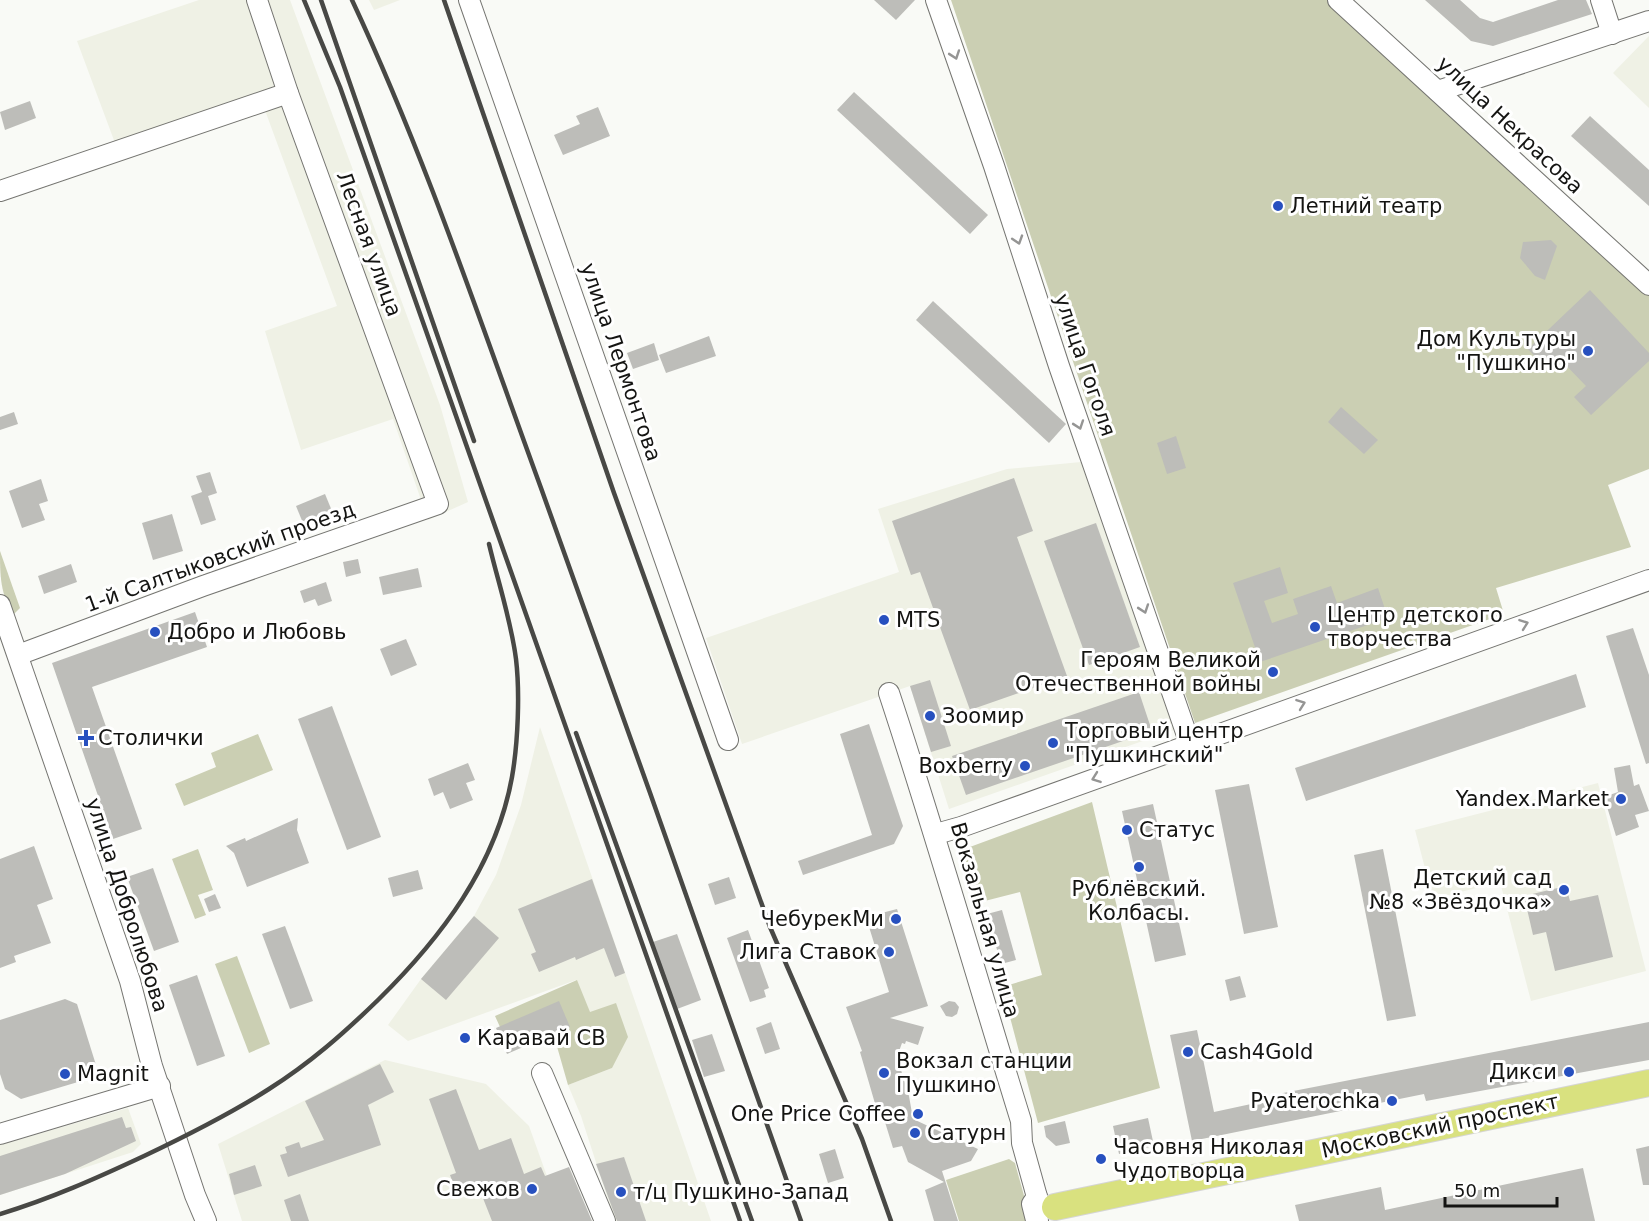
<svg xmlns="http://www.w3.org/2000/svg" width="1649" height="1221" font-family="'DejaVu Sans',sans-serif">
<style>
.built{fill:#eff1e5}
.green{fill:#cbcfb3}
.building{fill:#bdbdb9}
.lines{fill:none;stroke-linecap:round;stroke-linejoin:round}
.minor-casing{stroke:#757571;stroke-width:22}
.major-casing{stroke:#d5d5d4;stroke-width:28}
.minor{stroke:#fff;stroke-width:20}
.major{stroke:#d9e17f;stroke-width:26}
.rail{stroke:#484845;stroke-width:4.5}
.oneway{stroke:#959594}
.poi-dot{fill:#2750bf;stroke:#fff;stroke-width:2}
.labels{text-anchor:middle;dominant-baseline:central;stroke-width:6;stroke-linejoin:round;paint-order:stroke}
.street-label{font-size:21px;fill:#141412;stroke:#fff}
.poi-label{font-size:21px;fill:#141412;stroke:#fff;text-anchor:start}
</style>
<rect width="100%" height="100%" fill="#f9faf6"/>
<g class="built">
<path d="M199,0h91l150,405 28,97 -40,18 -35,-101 -92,31 -36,-119 72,-25 -78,-212 -144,49 -38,-102z"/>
<path d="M369,0h31l-26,10z"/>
<path d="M1649,36v72l-36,-35z"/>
<path d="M1081,462l93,268 -225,79 -39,-123 -168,58 -36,-106 193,-66 -21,-63 129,-40z"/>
<path d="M540,727l171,494h-96l-34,-105 -13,-31 44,-17 -36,-88 -168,61 -20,-16 33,-46 53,-63 22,-41 25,-70z"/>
<path d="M1598,783l48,188 -115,30 -31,-119 -67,17 -18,-69z"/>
<path d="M385,1060l101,24 43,42 34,95h-321l-24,-77z"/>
<path d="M128,1108l13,36 -8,8 -133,43v-50z"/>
</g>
<g class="green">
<path d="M951,0h381l317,294v175l-41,16 23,62 -135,41 8,26 -309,109z"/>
<path d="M0,551l20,57 -6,6c-14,-18 -14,-40 -14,-63z"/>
<path d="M258,734l15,36 -89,36 -9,-22 41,-17 -5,-14z"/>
<path d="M1092,802l68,286 -122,35 -36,-136 40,-12 -22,-83 -47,12 -14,-53z"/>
<path d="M198,849l15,41 -15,5 8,20 -11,4 -23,-60z"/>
<path d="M237,956l33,88 -21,9 -34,-89z"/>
<path d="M577,980l13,32 26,-9 12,34 -16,31 -44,17 -12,-42 8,-3 -4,-9 -60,-4 -5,-11z"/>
<path d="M1009,1159l6,4 16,58h-72l-13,-41z"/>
</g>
<g class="building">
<path d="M874,0h41l-19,20z"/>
<path d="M1425,0h35l20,18 13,4 65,-22h28l6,14 -99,32 -22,-5z"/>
<path d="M854,92l134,123 -18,19 -133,-124z"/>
<path d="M30,101l6,17 -31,12 -5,-18z"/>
<path d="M598,107l12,29 -47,19 -9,-20 26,-11 -4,-8z"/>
<path d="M1590,116l59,54v36l-78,-70z"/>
<path d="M1551,240l6,6 -12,34 -10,-4 -15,-18 3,-16z"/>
<path d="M1590,290l59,63v8l-58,54 -17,-18 12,-11 -27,-28 -12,12 -19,-21z"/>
<path d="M933,301l133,123 -17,19 -133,-123z"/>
<path d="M709,336l7,20 -50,17 -7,-18z"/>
<path d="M654,343l5,17 -26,9 -6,-16z"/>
<path d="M1341,407l37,33 -14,14 -36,-32z"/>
<path d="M14,412l4,12 -18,6v-13z"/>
<path d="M1176,436l10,32 -19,6 -10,-31z"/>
<path d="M210,472l7,21 -9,3 8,24 -15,5 -10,-29 11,-4 -6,-16z"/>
<path d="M1014,478l19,53 -16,6 50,139 -97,34 -50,-138 -9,3 -19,-54z"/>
<path d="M41,479l7,22 -9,3 6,16 -23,8 -13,-37z"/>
<path d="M325,494l7,17 -29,12 -7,-17z"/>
<path d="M172,514l11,37 -30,9 -11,-37z"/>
<path d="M1096,523l44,124 -51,18 -45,-124z"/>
<path d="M358,559l3,14 -15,4 -3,-15z"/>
<path d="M71,564l6,18 -33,12 -6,-18z"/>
<path d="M1280,567l8,26 -24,8 8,22 26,-9 -5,-15 38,-13 6,17 41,-15 10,30 -128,44 -27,-79z"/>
<path d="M418,568l4,19 -39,8 -4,-18z"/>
<path d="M326,582l6,19 -14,5 -3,-7 -11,4 -4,-12z"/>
<path d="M195,612l12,35 -115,40 50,142 -29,10 -61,-176z"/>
<path d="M1633,628l16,47v88l-3,1 -40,-128z"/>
<path d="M406,639l11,26 -26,11 -11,-27z"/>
<path d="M1576,674l10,33 -280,94 -11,-33z"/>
<path d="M930,680l21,66 -20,6 -21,-66z"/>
<path d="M1139,692l13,39 -186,64 -14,-39z"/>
<path d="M332,706l49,131 -34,13 -49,-131z"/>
<path d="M869,724l34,102 -9,18 -91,31 -5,-14 74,-26 -32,-101z"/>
<path d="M468,763l7,17 -9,3 7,17 -23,9 -7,-17 -9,4 -6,-17z"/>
<path d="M1630,765l4,21 5,-2 10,27 -14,4 4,12 -23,9 -12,-39 14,-5 -4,-24z"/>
<path d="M1249,784l29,143 -34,7 -29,-144z"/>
<path d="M1153,804l33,151 -31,7 -33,-151z"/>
<path d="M298,818l-1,12 12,33 -62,24 -13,-34 -8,-7 19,-8 1,3z"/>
<path d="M34,846l19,53 -16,6 14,38 -37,13 2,6 -16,6v-109z"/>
<path d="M1383,849l33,167 -29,5 -33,-166z"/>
<path d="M153,868l26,74 -25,9 -27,-74z"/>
<path d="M418,870l5,19 -30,8 -5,-19z"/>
<path d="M729,877l7,21 -21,7 -7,-21z"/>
<path d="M592,879l33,94 -10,4 -11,-29 -28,12 -1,-3 -36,15 -8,-18 5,-2 -18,-43z"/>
<path d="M1566,886l4,15 28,-6 15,62 -58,14 -9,-39 -13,3 -9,-39z"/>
<path d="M215,894l6,14 -12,4 -5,-13z"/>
<path d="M897,909l31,97 -38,12 34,9 -6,18 -12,-4 -1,3 -3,-1 -5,14 12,39 4,23 65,30 -7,12 -29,10 16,50h-24l-9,-31 19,-8 -36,-20 -6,-16 -9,2 -13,-42 -4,1 -16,-55 2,-1 -16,-44 43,-15 -23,-75z"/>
<path d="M1002,910l14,50 -15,4 -14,-50z"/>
<path d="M474,916l25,22 -53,62 -25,-21z"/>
<path d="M285,926l28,75 -23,8 -28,-75z"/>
<path d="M748,930l21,58 -5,2 2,7 -16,5 -23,-64z"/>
<path d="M677,934l24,66 -24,9 -24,-67z"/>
<path d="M197,975l28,81 -28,10 -28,-81z"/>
<path d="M1240,976l6,21 -16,4 -5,-21z"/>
<path d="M65,999l12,5 19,61 -8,14 -67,20 -16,-10 -5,-15v-54z"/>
<path d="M559,1001l11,26 -63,27 -11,-26z"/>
<path d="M949,1001l6,1 4,5 -2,7 -5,3 -6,-1 -6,-10z"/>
<path d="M771,1022l9,27 -15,5 -9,-26z"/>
<path d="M1649,1022v38l-223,41 -2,-7 -232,47 -22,-106 27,-5 17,82 65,-14 -1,-4z"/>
<path d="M712,1034l13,37 -21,6 -12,-37z"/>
<path d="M380,1064l14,28 -26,13 13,40 -93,32 -8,-22 7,-2 -2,-6 14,-5 2,6 23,-8 -19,-39z"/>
<path d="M456,1089l23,61 32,-12 13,36 17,-7 4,9 24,-9 23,54h-100l-15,-38 -21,8 -6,-16 6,-2 -27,-74z"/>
<path d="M122,1117l4,11 5,-1 5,14 -71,33 -65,21v-39z"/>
<path d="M1148,1118l6,28 -35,8 -6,-28z"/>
<path d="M1065,1121l5,22 -14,3 -10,-9 -2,-11z"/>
<path d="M1649,1146v39h-6l-7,-36z"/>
<path d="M835,1149l9,29 -16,5 -9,-29z"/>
<path d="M624,1157l22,64h-29l-21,-57z"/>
<path d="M255,1165l7,21 -28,9 -5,-21z"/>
<path d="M1583,1168l12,53h-296l-4,-16 86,-18 4,23z"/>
<path d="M300,1194l9,27h-18l-7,-21z"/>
</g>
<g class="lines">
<defs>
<g id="minor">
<path d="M469,0l259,740"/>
<path d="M936,0l58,166 65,200 131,378"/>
<path d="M1338,0l311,285"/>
<path d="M1601,0l11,34"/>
<path d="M1438,91l211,-70"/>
<path d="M0,191l288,-98"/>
<path d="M0,605l130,376 22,85 43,129 11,26"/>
<path d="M18,655l185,-69 235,-82 -150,-411 -31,-93"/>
<path d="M889,693c47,142 88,286 132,428l1,22 15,54"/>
<path d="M936,834l25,-7 688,-247"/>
<path d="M542,1073l63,148"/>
<path d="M0,1134l160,-48"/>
<path d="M1037,1197l-5,7 4,16 2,1"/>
</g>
<path id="major" d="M1055,1207l594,-124"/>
</defs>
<use href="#minor" class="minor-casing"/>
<use href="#major" class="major-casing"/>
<use href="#minor" class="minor"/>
<use href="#major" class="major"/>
<g class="rail">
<path d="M304,0l36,87 400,1134"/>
<path d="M321,0l153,441"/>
<path d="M352,0c74,158 129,324 189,488 88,244 174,488 260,733"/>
<path d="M444,0l170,493 156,434 92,212 29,82"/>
<path d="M576,733l176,488"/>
<path d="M0,1214c50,-15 97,-36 144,-58 42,-20 86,-42 125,-67 41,-26 74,-55 109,-89 63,-62 118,-134 134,-223 6,-34 8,-84 4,-118 -5,-39 -18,-77 -27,-115"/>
</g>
</g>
<defs><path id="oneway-chevron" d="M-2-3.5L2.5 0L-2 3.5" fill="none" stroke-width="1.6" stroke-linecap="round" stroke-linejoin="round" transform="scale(1.5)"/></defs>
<g class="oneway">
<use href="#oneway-chevron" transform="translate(955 55) rotate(71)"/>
<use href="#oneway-chevron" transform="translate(1018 240) rotate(72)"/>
<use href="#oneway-chevron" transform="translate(1079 425) rotate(71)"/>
<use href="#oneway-chevron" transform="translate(1144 609) rotate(71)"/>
<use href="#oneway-chevron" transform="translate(1524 624) rotate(-20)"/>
<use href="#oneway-chevron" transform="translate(1301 704) rotate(-20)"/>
<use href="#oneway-chevron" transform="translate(1096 778) rotate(160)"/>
</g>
<g class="poi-dot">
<circle cx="1278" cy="206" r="6"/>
<circle cx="1588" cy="351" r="6"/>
<circle cx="884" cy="620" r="6"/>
<circle cx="1315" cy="627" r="6"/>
<circle cx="155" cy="632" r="6"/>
<circle cx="1273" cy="672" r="6"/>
<circle cx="930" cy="716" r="6"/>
<path d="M83 729h6v6h6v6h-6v6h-6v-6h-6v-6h6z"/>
<circle cx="1053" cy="743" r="6"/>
<circle cx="1025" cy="766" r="6"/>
<circle cx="1621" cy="799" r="6"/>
<circle cx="1127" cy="830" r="6"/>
<circle cx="1139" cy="867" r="6"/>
<circle cx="1564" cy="890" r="6"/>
<circle cx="896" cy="919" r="6"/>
<circle cx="889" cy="952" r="6"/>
<circle cx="465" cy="1038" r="6"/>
<circle cx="1188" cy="1052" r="6"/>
<circle cx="1569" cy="1072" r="6"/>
<circle cx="884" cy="1073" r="6"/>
<circle cx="65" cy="1074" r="6"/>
<circle cx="1392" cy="1101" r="6"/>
<circle cx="918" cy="1114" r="6"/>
<circle cx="915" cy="1133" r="6"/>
<circle cx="1101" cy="1159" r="6"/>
<circle cx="532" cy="1189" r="6"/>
<circle cx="621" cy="1192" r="6"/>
</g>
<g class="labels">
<g class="street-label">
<text transform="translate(1510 125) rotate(43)">улица Некрасова</text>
<text transform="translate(369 244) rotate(70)">Лесная улица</text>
<text transform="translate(621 362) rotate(71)">улица Лермонтова</text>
<text transform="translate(1085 365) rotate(71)">улица Гоголя</text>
<text transform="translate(220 557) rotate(-20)">1-й Салтыковский проезд</text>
<text transform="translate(127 905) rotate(72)">улица Добролюбова</text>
<text transform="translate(985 920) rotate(74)">Вокзальная улица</text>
<text transform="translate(1440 1126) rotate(-12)">Московский проспект</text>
</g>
<g class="poi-label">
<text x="1290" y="206">Летний театр</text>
<text x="1576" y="339" text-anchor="end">Дом Культуры<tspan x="1576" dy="24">"Пушкино"</tspan></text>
<text x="1327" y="615">Центр детского<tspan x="1327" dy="24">творчества</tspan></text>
<text x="896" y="620">MTS</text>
<text x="167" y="632">Добро и Любовь</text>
<text x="1261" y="660" text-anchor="end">Героям Великой<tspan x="1261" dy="24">Отечественной войны</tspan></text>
<text x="942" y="716">Зоомир</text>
<text x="1065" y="731">Торговый центр<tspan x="1065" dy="24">"Пушкинский"</tspan></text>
<text x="98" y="738">Столички</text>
<text x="1013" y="766" text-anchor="end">Boxberry</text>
<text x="1609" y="799" text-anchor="end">Yandex.Market</text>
<text x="1139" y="830">Статус</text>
<text x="1552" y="878" text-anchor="end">Детский сад<tspan x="1552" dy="24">№8 «Звёздочка»</tspan></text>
<text x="1139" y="889" text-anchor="middle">Рублёвский.<tspan x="1139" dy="24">Колбасы.</tspan></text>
<text x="884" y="919" text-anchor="end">ЧебурекМи</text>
<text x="877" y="952" text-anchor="end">Лига Ставок</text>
<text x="477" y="1038">Каравай СВ</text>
<text x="1200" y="1052">Cash4Gold</text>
<text x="896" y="1061">Вокзал станции<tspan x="896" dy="24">Пушкино</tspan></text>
<text x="1557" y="1072" text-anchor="end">Дикси</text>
<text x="77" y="1074">Magnit</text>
<text x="1380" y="1101" text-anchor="end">Pyaterochka</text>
<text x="906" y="1114" text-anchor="end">One Price Coffee</text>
<text x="927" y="1133">Сатурн</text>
<text x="1113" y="1147">Часовня Николая<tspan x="1113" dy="24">Чудотворца</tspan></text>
<text x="520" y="1189" text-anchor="end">Свежов</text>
<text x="633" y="1192">т/ц Пушкино-Запад</text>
</g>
</g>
<path d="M1445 1197v9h112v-9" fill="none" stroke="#141412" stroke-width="3"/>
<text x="1454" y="1197" font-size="18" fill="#141412" stroke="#ffffff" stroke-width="4.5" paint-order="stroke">50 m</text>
</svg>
